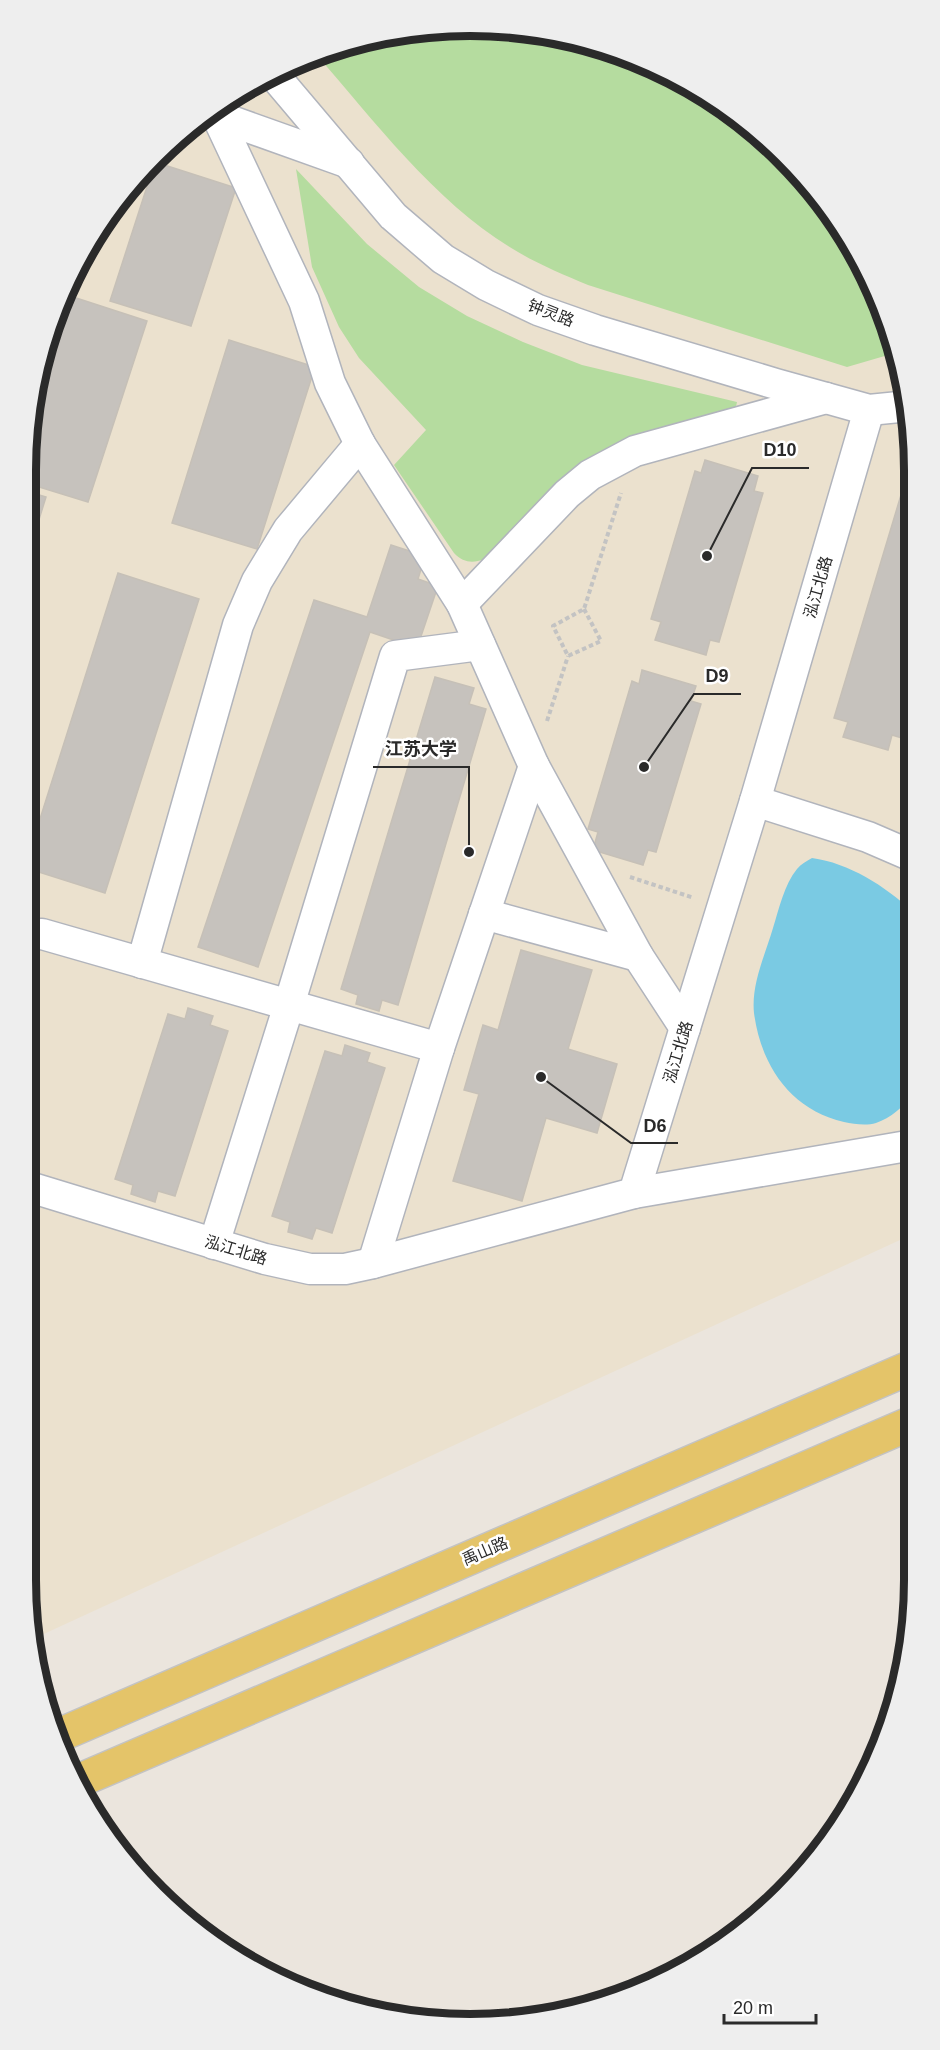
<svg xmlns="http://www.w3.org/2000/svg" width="940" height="2050" font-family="Arial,'Noto Sans SC',sans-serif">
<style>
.education{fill:#ebe1ce}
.green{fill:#b5dc9f}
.water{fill:#7acae3}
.building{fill:#c6c2bd;stroke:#c6c0b7;stroke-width:1.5}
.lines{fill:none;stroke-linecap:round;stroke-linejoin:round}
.minor-casing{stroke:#b1b4bc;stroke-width:33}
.major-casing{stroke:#c3c3c3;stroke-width:36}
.path{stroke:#c3c3c3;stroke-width:4;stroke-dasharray:4.5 3;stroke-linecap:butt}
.minor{stroke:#fff;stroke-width:30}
.major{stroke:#e4c469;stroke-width:33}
.labels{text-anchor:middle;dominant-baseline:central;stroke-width:5;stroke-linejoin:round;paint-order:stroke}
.street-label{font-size:16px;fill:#2a2a2a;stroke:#fff}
.rim{fill:none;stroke:#2a2a2a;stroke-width:8}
.leader{fill:none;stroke:#2a2a2a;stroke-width:2}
.callout-dot{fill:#2a2a2a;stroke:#fff;stroke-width:2}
.callout-label{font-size:18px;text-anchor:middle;font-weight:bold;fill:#2a2a2a;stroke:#fff;stroke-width:5;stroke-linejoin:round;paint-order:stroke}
</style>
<rect width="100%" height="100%" fill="#ebe5dd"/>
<path class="education" d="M470,26l86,8 84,25 100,58 82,82 59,101 30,112 2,822 -878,404 -9,-58v-1110l8,-86 25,-84 41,-77 55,-67 68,-55 77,-42 83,-25z"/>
<g class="green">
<path d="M470,26l86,8 84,25 100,58 82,82 59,101 14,53 -48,14 -259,-82c-24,-10 -48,-20 -70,-33 -80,-46 -142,-129 -202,-198l67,-20z"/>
<path d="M296,169l71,75 52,43 48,29 56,26 59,23 155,37 -2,9 -101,30 -138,112c-15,9 -29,14 -42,0l-60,-88 32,-35 -67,-72 -20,-31 -27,-60z"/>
</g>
<path class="water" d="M812,858c37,5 73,28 100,53l1,185c-11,11 -22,22 -37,27 -10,3 -22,1 -32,-1 -53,-12 -83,-56 -90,-109 -3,-28 11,-58 19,-85 6,-19 11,-43 24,-59 4,-5 10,-8 15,-11z"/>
<g class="building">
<path d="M155,162l81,26 -45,138 -81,-25z"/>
<path d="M67,295l80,26 -59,181 -62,-19 6,-81z"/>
<path d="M229,340l86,27 -58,182 -85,-26z"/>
<path d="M705,460l53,16 -4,15 9,2 -44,149 -9,-2 -4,15 -51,-15 6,-18 -10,-3 44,-148 6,2z"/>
<path d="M907,475l4,1 1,230 -10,32 -10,-3 -4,15 -45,-13 5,-15 -14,-4z"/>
<path d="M26,491l20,6 -20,64z"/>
<path d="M391,545l34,11 -7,23 20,7 -21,62 -47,-16 -112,335 -60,-20 116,-347 53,17z"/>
<path d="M118,573l81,26 -94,294 -79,-25v-5z"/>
<path d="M642,670l54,16 -5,15 10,3 -45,148 -8,-2 -5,15 -50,-15 5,-18 -10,-3 44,-148 7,3z"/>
<path d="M435,677l39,11 -5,16 17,5 -88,296 -16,-5 -3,11 -23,-7 2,-9 -17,-6z"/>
<path d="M521,950l71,20 -24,79 49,15 -20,69 -51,-15 -24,83 -69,-20 26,-87 -15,-4 19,-65 15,5z"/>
<path d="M188,1008l25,8 -3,9 18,6 -53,165 -17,-5 -3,11 -24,-8 2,-9 -18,-6 53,-165 17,5z"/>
<path d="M345,1045l25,8 -3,9 18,6 -53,165 -16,-5 -4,11 -24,-7 2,-10 -18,-6 53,-165 17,5z"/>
</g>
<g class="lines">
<defs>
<g id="minor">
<path d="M273,74l120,142 50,43 43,26 52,25 57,20 181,54 93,26 40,-4"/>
<path d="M209,112l8,4 132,47"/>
<path d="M217,116l87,185 26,82 30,61 102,160 72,162 104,190 47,72"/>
<path d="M462,604l105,-110 23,-19 45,-24 191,-53"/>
<path d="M755,801l113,36 44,19"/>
<path d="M484,914l154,42"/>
<path d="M26,935l16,-1 397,114"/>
<path d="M142,963l96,-338 19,-44 31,-51 72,-86"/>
<path d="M26,1186l239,73 45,10h35l28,-6 261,-70 121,-392 114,-391"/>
<path d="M634,1193l279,-48"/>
<path d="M214,1244l75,-239 106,-349 85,-11"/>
<path d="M373,1263l66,-215 95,-282"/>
</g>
<g id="major">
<path d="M55,1737l859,-371"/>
<path d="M76,1782l838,-360"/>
</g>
</defs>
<use href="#minor" class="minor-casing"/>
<use href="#major" class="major-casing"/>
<g class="path">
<path d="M908,441l3,2"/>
<path d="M584,609l17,32 -33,15 -15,-30 31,-17 37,-116"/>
<path d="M547,721l21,-65"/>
<path d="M630,877l64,21"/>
</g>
<use href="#minor" class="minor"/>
<use href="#major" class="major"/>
</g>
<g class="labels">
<g class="street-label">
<text transform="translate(551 313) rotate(21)">钟灵路</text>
<text transform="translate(818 587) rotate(-74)">泓江北路</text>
<text transform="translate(678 1052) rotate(-73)">泓江北路</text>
<text transform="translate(236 1250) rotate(17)">泓江北路</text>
<text transform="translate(485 1551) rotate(-23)">禹山路</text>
</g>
</g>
<path d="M0 0H940V2050H0ZM470 36H470A434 434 0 0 1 904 470V1580A434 434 0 0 1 470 2014H470A434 434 0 0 1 36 1580V470A434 434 0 0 1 470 36Z" fill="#eee" fill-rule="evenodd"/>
<path class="rim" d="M470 36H470A434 434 0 0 1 904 470V1580A434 434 0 0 1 470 2014H470A434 434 0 0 1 36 1580V470A434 434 0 0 1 470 36Z"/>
<path class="leader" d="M707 556L752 468H809M644 767L694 694H741M469 852L469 767H373M541 1077L631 1143H678"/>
<g class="callout-dot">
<circle cx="707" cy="556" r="6"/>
<circle cx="644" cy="767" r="6"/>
<circle cx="469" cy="852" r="6"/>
<circle cx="541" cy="1077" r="6"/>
</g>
<g class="callout-label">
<text x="780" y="456">D10</text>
<text x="717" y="682">D9</text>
<text x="421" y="755">江苏大学</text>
<text x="655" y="1132">D6</text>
</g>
<path d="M724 2014v9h92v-9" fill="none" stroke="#2a2a2a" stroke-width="3"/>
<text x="733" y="2014" font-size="18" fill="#2a2a2a" stroke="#ffffff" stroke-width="4.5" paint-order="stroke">20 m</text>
</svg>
